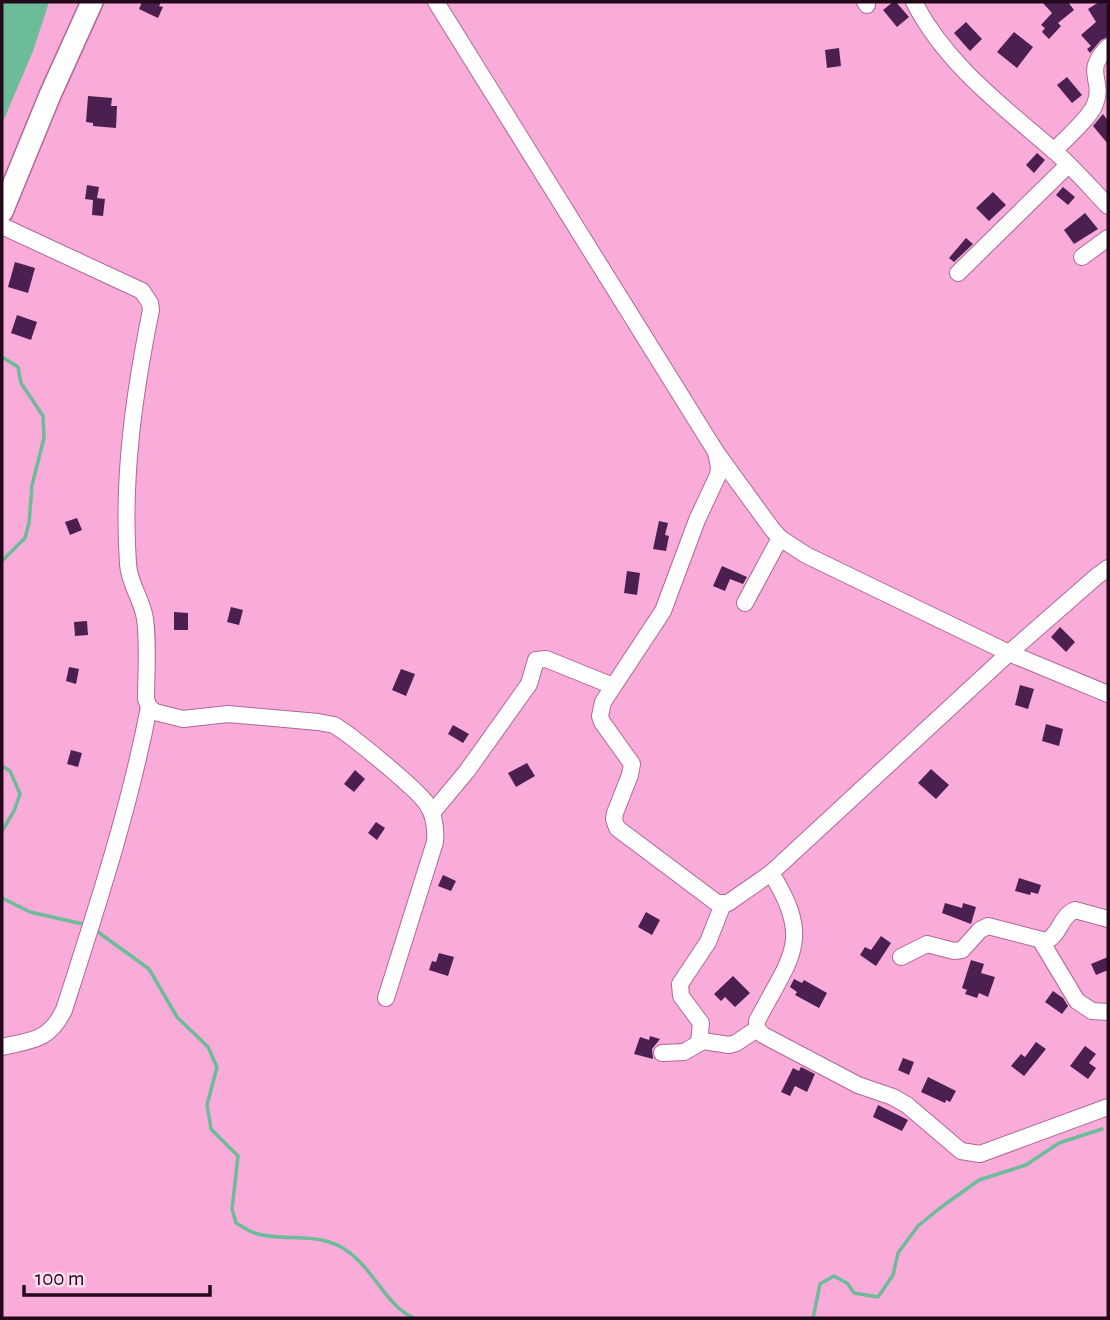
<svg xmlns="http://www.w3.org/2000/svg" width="1110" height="1320" font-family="'Alegreya Sans',sans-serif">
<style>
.water{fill:#6cbc98}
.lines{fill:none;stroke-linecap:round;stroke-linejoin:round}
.stream{stroke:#6cbc98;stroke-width:3.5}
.building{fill:#4b2050}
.minor-casing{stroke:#b06895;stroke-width:18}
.major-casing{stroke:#b06895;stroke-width:24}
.minor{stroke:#fff;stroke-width:16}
.major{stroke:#fff;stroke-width:21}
</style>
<rect width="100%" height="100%" fill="#f9abda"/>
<path class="water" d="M2,2h47l-16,49 -31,73z"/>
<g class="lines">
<g class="stream">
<path d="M2,357l16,10 3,16 22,33 1,22 -12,47 -3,38 -4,15 -23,23"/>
<path d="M2,766l8,5 10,23 -6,17 -12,20"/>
<path d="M2,898l28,14 53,12"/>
<path d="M98,932l51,37 28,48 31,30 9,20 -10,38 4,24 27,27 -6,53 4,14c6,3 12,8 19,10 26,9 59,-1 86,14 31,17 45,60 73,71"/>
<path d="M813,1318l7,-34 14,-8 13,7 7,10 24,4 15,-22 5,-22 20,-27 22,-18 39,-28 47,-15 33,-22 43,-14"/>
</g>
</g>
<g class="building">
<path d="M142,2h19l-2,4 4,1 -5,11 -19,-9z"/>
<path d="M893,2h3l13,15 -12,10 -14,-17z"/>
<path d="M1042,2h26l6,8 -16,13 3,3 -12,13 -7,-7 3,-4 -4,-3 11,-12z"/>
<path d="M1099,2h6l3,4v31l-7,3 -11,13 -3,-4 4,-3 -10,-11 15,-13 -8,-13z"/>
<path d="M966,22l16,17 -12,12 -16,-18z"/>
<path d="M1014,32l19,15 -16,21 -20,-16z"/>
<path d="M839,48l2,18 -14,2 -2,-18z"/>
<path d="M1067,77l15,18 -10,8 -15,-18z"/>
<path d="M88,96l24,2 -1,8h6l-1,22 -23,-2v-3l-7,-1z"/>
<path d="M1103,114l5,7v23l-15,-18z"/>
<path d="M1037,153l8,7 -11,13 -8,-8z"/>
<path d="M87,185l12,2 -2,11 8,1 -2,17 -11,-1 1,-15 -8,-1z"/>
<path d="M1063,187l12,10 -7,8 -12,-10z"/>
<path d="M993,192l13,13 -17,16 -13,-13z"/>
<path d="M1085,213l13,16 -24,15 -10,-14z"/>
<path d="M966,238l7,6 -19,18 -5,-4z"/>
<path d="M15,262l20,6 -7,25 -20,-6z"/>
<path d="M17,315l20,7 -6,18 -20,-7z"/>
<path d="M77,518l5,12 -12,5 -5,-13z"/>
<path d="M659,521l9,2 -3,12 4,1 -3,15 -13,-2z"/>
<path d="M722,566l25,11 -4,7 -13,-5 -5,12 -12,-5z"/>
<path d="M627,571l13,2 -3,22 -13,-2z"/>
<path d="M231,607l12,3 -4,15 -12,-3z"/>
<path d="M174,612l14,1v17h-14z"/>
<path d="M87,621l1,14 -13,1 -1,-14z"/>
<path d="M1060,627l15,15 -9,10 -15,-15z"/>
<path d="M69,667l10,2 -3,15 -10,-3z"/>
<path d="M401,669l14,5 -9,22 -14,-6z"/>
<path d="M1020,685l14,4 -6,20 -13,-4z"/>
<path d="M1046,724l17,5 -4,17 -17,-5z"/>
<path d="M453,725l16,9 -6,9 -15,-9z"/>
<path d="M71,750l11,3 -4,14 -11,-3z"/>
<path d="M527,763l8,13 -19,11 -8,-14z"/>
<path d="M931,769l18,16 -13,14 -18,-16z"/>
<path d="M355,770l10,9 -11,13 -10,-8z"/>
<path d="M376,822l9,6 -8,12 -9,-7z"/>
<path d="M443,875l13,6 -5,10 -13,-5z"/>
<path d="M1019,878l22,7 -3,9 -7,-2 -1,3 -15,-4z"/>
<path d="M945,903l17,5 1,-5 13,4 -5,17 -29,-11z"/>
<path d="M646,912l14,8 -8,15 -14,-8z"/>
<path d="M881,936l10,7 -15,23 -16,-11 5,-8 6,3z"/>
<path d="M439,953l15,4 -6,19 -19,-6 3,-9 4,1z"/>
<path d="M1108,957v13l-12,5 -5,-11z"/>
<path d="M971,960l13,4 -3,9 14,4 -7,20 -9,-4 -2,5 -12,-4 2,-4 -5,-2z"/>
<path d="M733,976l17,17 -15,14 -10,-10 -4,4 -7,-7z"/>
<path d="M794,979l8,4 2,-3 23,13 -8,15 -24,-13 2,-3 -7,-5z"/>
<path d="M1053,991l10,7 5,8 -6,8 -17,-12z"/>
<path d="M650,1036l10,3 -8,10 1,10 -19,-5 6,-17 9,3z"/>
<path d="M1036,1042l10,7 -22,27 -13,-10 10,-12 4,3z"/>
<path d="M1085,1046l11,8 -7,9 7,5 -8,11 -18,-13z"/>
<path d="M903,1058l11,4 -5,13 -11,-5z"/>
<path d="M801,1067l14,7 -8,18 -12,-6 -5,10 -9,-4 12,-24 6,3z"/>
<path d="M928,1077l28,14 -6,11 -4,-2 -1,3 -24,-11z"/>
<path d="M878,1105l30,15 -6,11 -29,-14z"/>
</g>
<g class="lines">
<defs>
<g id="minor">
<path d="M436,2l280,450 56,77 8,9 26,17 203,98 99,41"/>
<path d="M865,2l2,3"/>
<path d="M914,2c31,61 87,103 138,147 20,17 38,38 56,57"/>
<path d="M1054,151c11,-12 36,-33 41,-47 10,-25 -13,-31 13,-57"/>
<path d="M2,226l140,65 8,12 1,7c-17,84 -29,168 -23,254 1,18 12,33 16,50 5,21 2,62 2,85l3,8 6,5 28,7 45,-5 90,8 16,3c17,10 83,64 93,79 8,12 9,25 8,38l-49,156"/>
<path d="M1082,257l26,-19"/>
<path d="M958,273l110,-108"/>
<path d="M716,452l3,15 -1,8 -21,45 -34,91 -60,91 -3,14 2,6 30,42 -2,11 -15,38 -1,6 3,9 100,75h11l43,-30 238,-220 88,-77 11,-8"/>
<path d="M745,603l35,-65"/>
<path d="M432,813l35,-42 62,-87 7,-24 10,-1 67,27"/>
<path d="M771,873c43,68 19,84 -14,148v8l6,6 95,50 35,12 14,8 54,46 19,3 128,-47"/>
<path d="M1041,941l36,60 15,10 16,1"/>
<path d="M901,957l26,-13 27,7 8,-1 18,-20 8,-4 58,15c14,-6 14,-25 29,-31l33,9"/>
<path d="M699,1042l2,-19 -20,-27 -1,-12 28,-42 15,-38"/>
<path d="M2,1047c30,-7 47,-6 62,-37 32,-100 65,-199 85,-303"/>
<path d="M662,1053l22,-1 19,-11 26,4 7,-2 21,-14"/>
</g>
<path id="major" d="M2,212l48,-117 42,-93"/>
</defs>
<use href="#minor" class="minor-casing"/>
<use href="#major" class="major-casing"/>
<use href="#minor" class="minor"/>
<use href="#major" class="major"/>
</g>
<rect width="1110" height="1320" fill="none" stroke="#24091b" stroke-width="7"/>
<path d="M24 1285v10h186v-10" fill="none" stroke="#24091b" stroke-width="3.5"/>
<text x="35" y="1285" font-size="21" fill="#24091b" stroke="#feddef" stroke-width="5" paint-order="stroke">100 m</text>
</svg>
